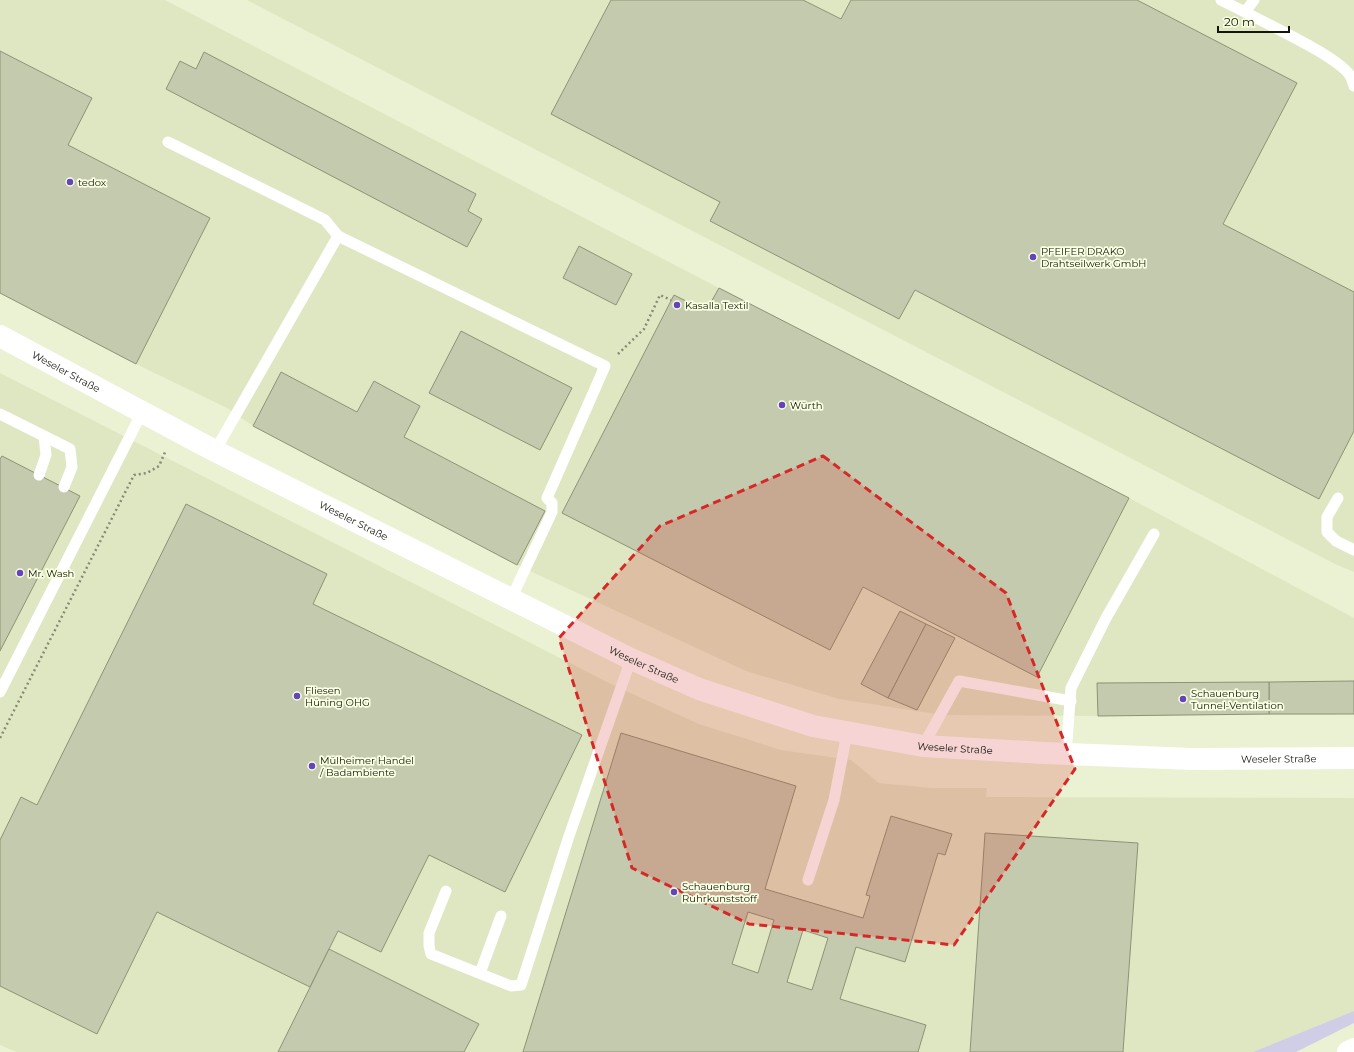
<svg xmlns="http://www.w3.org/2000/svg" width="1354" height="1052" font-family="Montserrat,sans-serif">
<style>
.built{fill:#dfe7c2}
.green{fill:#d0cde6}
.building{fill:#c4caad;stroke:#8d9277;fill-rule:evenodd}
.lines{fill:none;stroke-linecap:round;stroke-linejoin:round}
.path{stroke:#878b76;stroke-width:2.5;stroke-dasharray:2 3;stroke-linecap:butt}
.service{stroke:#fff;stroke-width:11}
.secondary{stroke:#fff;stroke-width:22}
.marked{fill:#d62828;fill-opacity:0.2;stroke:#d62828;stroke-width:3;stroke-dasharray:8 5;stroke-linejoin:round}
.poi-dot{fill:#6344bc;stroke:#f9ffe1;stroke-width:1.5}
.labels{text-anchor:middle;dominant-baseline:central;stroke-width:3.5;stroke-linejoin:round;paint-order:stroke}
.poi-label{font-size:10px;fill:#14160c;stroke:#f9ffe1;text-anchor:start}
.street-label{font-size:10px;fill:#14160c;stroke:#f9ffe1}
</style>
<rect width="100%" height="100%" fill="#ebf1d3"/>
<g class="built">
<path d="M0,0h165l554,288 410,210 225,120v96l-256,2 -152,-1 -30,-4 -77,-12 -93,-28 -229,-106 -264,-139 -26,-18 -91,-44 -136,-71z"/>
<path d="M247,0h1107v572l-19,-8z"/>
<path d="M0,373l615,313 84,38 82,26 70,10 28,23 52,5h56l-1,9 368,1v213l-101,41h-1237l-16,-7z"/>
</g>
<path class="green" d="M1354,1011v12l-58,29h-43z"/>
<g class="building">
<path d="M611,0h192l38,19 10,-19h286l160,83 -74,141 131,68v139l-35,68 -404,-209 -16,29 -189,-98 10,-19 -169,-88z"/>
<path d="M0,51l92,47 -24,47 142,73 -74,146 -136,-71z"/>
<path d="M204,52l272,142 -8,17 14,8 -15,28 -301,-158 14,-28 16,8z"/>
<path d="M579,246l53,28 -16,31 -53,-27z"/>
<path d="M719,288l410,210 -92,179 -174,-90 -33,63 -268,-137 112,-218 32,16z"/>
<path d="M461,331l111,57 -32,62 -111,-57z"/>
<path d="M281,372l76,40 17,-31 46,25 -16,31 141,74 -28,54 -264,-139z"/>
<path d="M2,456l78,40 -80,155v-192z"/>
<path d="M186,504l141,70 -14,30 269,131 -77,157 -76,-37 -48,97 -43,-21 -28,56 -153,-75 -60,122 -97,-48v-146l21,-43 16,8z"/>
<path d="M900,611l26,13 -38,74 -27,-14z"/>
<path d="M926,624l29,14 -38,72 -29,-12z"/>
<path d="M1354,681v33h-85v-32z"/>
<path d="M1269,682v32l-171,2 -1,-33z"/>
<path d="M621,733l175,53 -31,103 98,29 7,-22 -4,-1 25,-79 61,18 -7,21 -7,-2 -33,109 -49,-15 -16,52 86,26 -8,27h-395zM748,912l26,8 -16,53 -26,-9zM803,930l25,8 -16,52 -25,-8z"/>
<path d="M985,833l153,10 -15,209h-153z"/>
<path d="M329,949l150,75 -15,28h-186z"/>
</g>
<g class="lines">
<g class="path">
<path d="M618,354l26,-25 16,-34 11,5"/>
<path d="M0,738l134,-263 13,-2 12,-7 7,-16"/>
</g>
<g class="service">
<path d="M1221,0l24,12"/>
<path d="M1254,0l-9,12c23,13 95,45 106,65 1,3 2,6 3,9"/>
<path d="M168,142l157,78 13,16"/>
<path d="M0,414l70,35 2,18 -8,20"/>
<path d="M215,451l123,-215 267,130 -58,132 5,5v9l-41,87"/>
<path d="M39,475l7,-20 -2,-19"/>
<path d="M1338,498l-11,19v15l9,9 18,9"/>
<path d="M0,692l124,-244 18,-36"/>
<path d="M923,746l36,-65 112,20"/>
<path d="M1066,754l5,-66 35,-70 48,-84"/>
<path d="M808,880l26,-80 13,-67"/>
<path d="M446,891l-17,42v13l2,8 80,32 10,-1 48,-149 62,-177"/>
<path d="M480,973l21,-57"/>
</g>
<g class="secondary">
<path id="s1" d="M0,336l215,115 416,208 68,30 114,37 110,20 121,7 148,6 162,-1"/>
<path d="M1348,1052l6,-3"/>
</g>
</g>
<path class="marked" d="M823,456l183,137 69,176 -121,176 -205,-21 -117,-56 -73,-230 101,-112z"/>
<g class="poi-dot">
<circle cx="70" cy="182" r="4"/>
<circle cx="1033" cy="257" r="4"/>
<circle cx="677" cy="305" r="4"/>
<circle cx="782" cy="405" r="4"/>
<circle cx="20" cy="573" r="4"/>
<circle cx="297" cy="696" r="4"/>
<circle cx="1183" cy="699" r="4"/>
<circle cx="312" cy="766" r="4"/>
<circle cx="674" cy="892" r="4"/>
</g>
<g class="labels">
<g class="poi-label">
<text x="78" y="182">tedox</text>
<text x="1041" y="251">PFEIFER DRAKO<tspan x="1041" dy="12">Drahtseilwerk GmbH</tspan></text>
<text x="685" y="305">Kasalla Textil</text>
<text x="790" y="405">Würth</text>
<text x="28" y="573">Mr. Wash</text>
<text x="305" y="690">Fliesen<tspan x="305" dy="12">Hüning OHG</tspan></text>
<text x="1191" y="693">Schauenburg<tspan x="1191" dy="12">Tunnel-Ventilation</tspan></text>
<text x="320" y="760">Mülheimer Handel<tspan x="320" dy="12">/ Badambiente</tspan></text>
<text x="682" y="886">Schauenburg<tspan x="682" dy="12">Ruhrkunststoff</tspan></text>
</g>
<g class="street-label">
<text stroke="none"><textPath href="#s1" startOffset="75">Weseler Straße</textPath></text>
<text stroke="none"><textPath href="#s1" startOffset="399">Weseler Straße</textPath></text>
<text stroke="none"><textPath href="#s1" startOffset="723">Weseler Straße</textPath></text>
<text stroke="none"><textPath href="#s1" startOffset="1047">Weseler Straße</textPath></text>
<text stroke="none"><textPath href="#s1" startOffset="1371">Weseler Straße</textPath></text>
</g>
</g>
<path d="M1218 26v6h71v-6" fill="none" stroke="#14160c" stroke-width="2"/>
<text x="1224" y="26" font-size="12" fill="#14160c" stroke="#f9ffe1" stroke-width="3" paint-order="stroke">20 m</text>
</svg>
